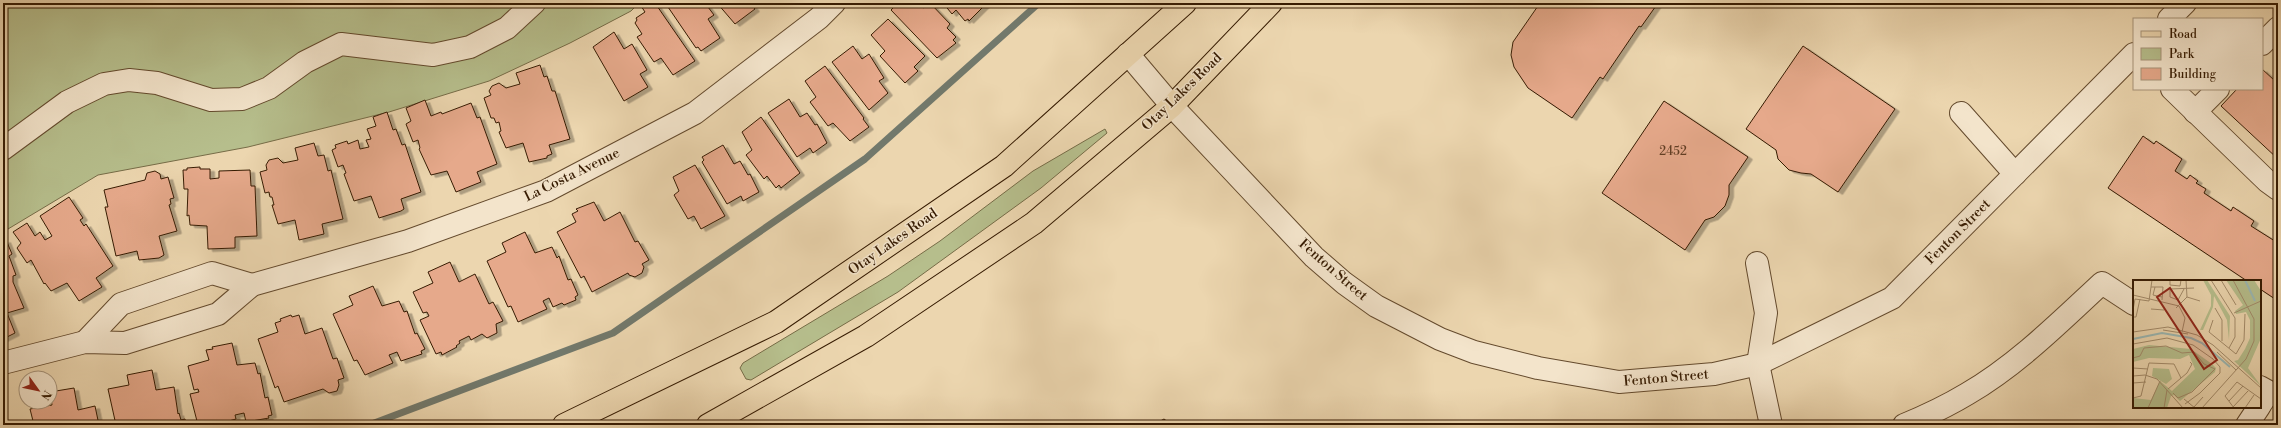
<svg xmlns="http://www.w3.org/2000/svg" width="2281" height="428" font-family="'Libre Bodoni',serif">
<style>
.green{fill:#b6be8c;stroke:#766c47}
.lines{fill:none;stroke-linecap:round;stroke-linejoin:round}
.stream{stroke:#72796c;stroke-width:7}
.building{fill:#e6a98b;stroke:#361b02;filter:url(#shadow)}
.minor-casing{stroke:#644a2d;stroke-width:24}
.major-casing{stroke:#361b02;stroke-width:24}
.minor{stroke:#f3e4cb;stroke-width:22}
.major{stroke:#ecd6af;stroke-width:22}
.labels{text-anchor:middle;dominant-baseline:central;stroke-width:3;stroke-linejoin:round;paint-order:stroke}
.number-label{font-size:12px;fill:#623e24}
.street-label{font-size:14px;fill:#361b02;stroke:#f3e4cb}
.inset-river{fill:none;stroke:#9ab7b3;stroke-width:2}
.inset-road{fill:none;stroke:#a38b6a;stroke-width:1}
.view{fill:#8f2418;fill-opacity:0.15;stroke:#8f2418;stroke-width:2}
.inset-edge{fill:none;stroke:#361b02;stroke-width:2}
</style>
<defs>
<filter id="shadow"><feDropShadow dx="4.5" dy="2.5" stdDeviation="0" flood-color="#0004"/></filter>
</defs>
<rect width="100%" height="100%" fill="#ecd6af"/>
<filter id="stains"><feTurbulence type="fractalNoise" baseFrequency=".005" numOctaves="4"/><feColorMatrix values="0 0 0 0 .2 0 0 0 0 .09 0 0 0 0 .02 0 0 0 .5 -.17"/></filter>
<radialGradient id="worn" r=".72"><stop offset=".6" stop-color="#630" stop-opacity="0"/><stop offset="1" stop-color="#630" stop-opacity=".3"/></radialGradient>
<g class="green">
<path d="M3,3h636l-8,8 -61,32 -81,38 -100,31 -141,35 -150,28 -95,57z"/>
<path d="M1105,129l2,4 -66,55 -143,104 -147,88 -5,-1 -6,-11 3,-5 145,-87 52,-35 93,-70z"/>
</g>
<g class="lines">
<path class="stream" d="M369,425l244,-92 252,-174 174,-156"/>
</g>
<g class="building">
<path d="M639,3h16l40,58 -22,14 -12,-17 -7,4 -17,-25 5,-3 -7,-11 2,-3 -1,-2 9,-6z"/>
<path d="M675,3h30l9,12 -6,4 12,19 -19,13 -3,-4 -2,1 -28,-41z"/>
<path d="M717,3h33l5,6 -20,15z"/>
<path d="M898,3h21l4,5 7,-5 20,21 -3,4 9,9 -3,3 3,3 -19,15 -46,-48z"/>
<path d="M943,3h44l-18,18 -1,-2 -3,2 -9,-11 -4,4z"/>
<path d="M1540,3h118l-17,24 -2,-1 -36,53 -3,-2 -28,41 -44,-30 -14,-21 -3,-12 2,-13z"/>
<path d="M888,19l37,37 -11,11 4,4 -13,12 -25,-27 5,-5 -14,-16z"/>
<path d="M614,32l10,17 8,-5 15,26 -7,4 8,13 -24,14 -31,-54z"/>
<path d="M853,46l9,13 7,-5 15,24 -5,3 9,12 -19,17 -37,-48z"/>
<path d="M1803,46l92,63 -57,83 -27,-18 -10,-1 -12,-3 -11,-11 -2,-9 -30,-21z"/>
<path d="M540,65l4,12 3,-1 5,15h3l15,48 -21,6 3,9 -5,2v2l-18,4 -6,-19 -17,5 -7,-16 2,-1 -2,-9 -3,1 -2,-5h-3l-7,-20 7,-3 -2,-4 3,-5 7,-3 7,5 14,-4 -4,-11z"/>
<path d="M825,66l39,52 -1,1 6,8 -19,14 -17,-18 -5,3 -18,-24 6,-5 -11,-16z"/>
<path d="M2262,69l12,11 4,-5v84l-57,-53 16,-17h25z"/>
<path d="M789,99l11,18 7,-4 8,12 2,-1 10,19 -14,10 -3,-5 -13,9 -29,-44z"/>
<path d="M425,100l6,16 10,-4 1,2 29,-11 6,15 3,-1 17,47 -20,8 4,10 -25,10 -9,-21 -16,4 -12,-26 1,-1 -2,-8 -5,2 -7,-18 5,-3 -5,-13z"/>
<path d="M1664,101l84,56 -19,28v10l-4,11 -11,11 -9,3 -20,30 -83,-57z"/>
<path d="M387,112l6,18 3,-1 6,16 3,-1 16,48 -20,7 3,10 -3,2 -22,7 -8,-22 -17,5 -10,-27 2,-1 -3,-8 -5,2 -6,-17 4,-2 -1,-3 12,-4 1,3 10,-4 2,9 9,-2 -3,-7 5,-1 -4,-10 9,-3 -3,-9z"/>
<path d="M761,117l39,56 -19,15 -2,-3 -3,3 -9,-12 -3,3 -18,-24 6,-5 -10,-18z"/>
<path d="M2143,136l11,8 2,-3 26,18 -7,12 12,8 3,-4 8,6 -2,2 10,6 -2,4 27,18 2,-4 21,14 -3,5 27,17v58l-18,-12v-8h-13l-139,-93z"/>
<path d="M314,143l4,13 6,-1 4,16 3,-1 12,49 -21,5 2,10 -25,6 -4,-20 -17,4 -6,-19h2l-2,-8h-2l-1,-5 -4,1 -5,-21 7,-2 -1,-5 3,-5 9,-2 5,5 15,-3 -3,-12z"/>
<path d="M723,145l11,19 6,-3 8,14 2,-1 9,18 -16,9 -2,-5 -14,8 -25,-42 2,-2 -2,-3z"/>
<path d="M695,165l30,51 -24,13 -7,-13 -6,3 -14,-24 5,-4 -6,-14z"/>
<path d="M200,167v2h10v10l9,-1v-7l31,-1 1,16h4l2,50 -22,1v11l-27,1 -1,-23 -17,-1 -1,-10 -2,1 1,-27h-4l-1,-19h4v-2z"/>
<path d="M155,171l5,3 1,5 7,-2 6,21 -4,1 1,5 -2,1 8,26 -18,5 5,19 -5,3 -20,2 -2,-9 -21,5 -11,-49h3l-4,-17 41,-10 2,-7z"/>
<path d="M69,197l14,21 -3,2 4,6 2,-2 27,42 -17,12 6,9 -23,14 -12,-18 -16,8 -6,-8 -1,1 -13,-24 -4,3 -10,-15 4,-5 -8,-11 14,-9 8,13 5,-4 5,8 7,-4 -12,-20z"/>
<path d="M594,202l10,19 16,-9 15,30 3,-1 11,19 -7,4 2,3 -2,6 -7,4 -6,-2 -1,-2 -36,19 -8,-16 -3,2 -24,-46 19,-10 -4,-8 6,-3 -2,-2z"/>
<path d="M525,232l10,21 17,-6 5,11 2,-2 9,24 3,-1 7,16 -3,2 1,3 -12,5 -2,-2 -9,4 -4,-9 -6,3 4,8 -29,13 -7,-16 -3,1 -21,-46 19,-9 -4,-9z"/>
<path d="M6,240l6,14 -3,2 7,19 -3,1v6l11,26 -17,5 8,20 -12,6v-98z"/>
<path d="M450,262l9,20 16,-8 14,30 4,-2 10,19 -7,3 1,9 -10,5 -5,-4 -11,6 -2,-4 -10,5 1,2 -4,3 1,1 -15,8 -1,-3 -5,2 -16,-34 9,-4 -2,-4 -4,1 -10,-21 20,-9 -5,-11z"/>
<path d="M373,286l9,20 17,-5 5,11 3,-1 8,23 2,-1 8,16 -4,2 1,3 -21,7 -4,-9 -8,3 4,8 -28,12 -8,-15 -3,1 -21,-47 20,-9 -4,-9z"/>
<path d="M291,315l1,2 7,-2 6,19 17,-6 11,31 4,-1 7,20 -6,2 1,5 -2,6 -8,2 -6,-4 -39,13 -6,-16 -3,2 -17,-49 20,-7 -3,-9 6,-2 -1,-2z"/>
<path d="M232,343l5,22 18,-2 3,11 2,-1 5,25 3,-1 4,18 -4,1 1,2 -23,4 -2,-9 -9,2 1,4 -11,3 1,3h-28l-8,-31 9,-2 -1,-3 -4,1 -6,-24 21,-6 -3,-10 7,-1 -1,-2z"/>
<path d="M152,370l4,20 18,-3 4,27 1,-1 2,7 4,-1 1,6h-70l-8,-36 21,-4 -2,-10z"/>
<path d="M74,388l4,22 17,-4 4,19h-65l-4,-16 22,-4 -2,-13z"/>
<path d="M1164,419l8,6h-19z"/>
<path d="M267,420l1,5h-11v-2z"/>
</g>
<g class="lines">
<defs>
<g id="minor">
<path d="M2169,19l16,-16"/>
<path d="M2262,44l16,-16"/>
<path d="M1128,54l44,52 142,151 30,26 32,23 64,33 34,13 64,16 81,14 95,-8 44,-10 134,-66 242,-244"/>
<path d="M2172,89l95,92 11,8"/>
<path d="M2195,112l23,-23"/>
<path d="M1961,113l54,61"/>
<path d="M3,149l64,-47 37,-18 25,-4 28,3 54,17 31,-1 27,-11 36,-26 36,-18 92,11 37,-8 37,-19 27,-25"/>
<path d="M1757,263l9,50 -8,51 13,61"/>
<path d="M85,342l36,-38 91,-31 40,12"/>
<path d="M3,363l82,-21 40,1 93,-29 34,-29 156,-44 138,-50 149,-78 124,-95 15,-15"/>
<path d="M2260,387l9,5 -9,13"/>
<path d="M1904,425c22,-9 43,-19 63,-31 50,-29 93,-72 135,-111l32,21"/>
<path d="M2247,425l12,-18"/>
</g>
<g id="major">
<path d="M564,425l212,-103 228,-156 181,-163"/>
<path d="M708,425l158,-89 168,-113 138,-117 99,-103"/>
</g>
</defs>
<use href="#minor" class="minor-casing"/>
<use href="#major" class="major-casing"/>
<use href="#minor" class="minor"/>
<use href="#major" class="major"/>
</g>
<g class="labels">
<g class="number-label">
<text x="1673" y="151">2452</text>
</g>
<g class="street-label">
<text transform="translate(1182 92) rotate(-44)">Otay Lakes Road</text>
<text transform="translate(572 175) rotate(-26)">La Costa Avenue</text>
<text transform="translate(1958 232) rotate(-45)">Fenton Street</text>
<text transform="translate(893 242) rotate(-35)">Otay Lakes Road</text>
<text transform="translate(1333 270) rotate(41)">Fenton Street</text>
<text transform="translate(1666 378) rotate(-5)">Fenton Street</text>
</g>
</g>
<g transform="translate(2133 280)">
<rect width="128" height="128" fill="#ecd6af"/>
<path d="M70,0h4l23,36 -1,24 -2,-20 -13,-24 -1,11 -10,23h-3l11,-24v-11zM93,0h28l7,11v47l-13,30 13,18 -27,-25 4,-1 7,-11 5,-11v-18l-4,-8 -10,2 -1,-3 8,-6zM16,65l42,4 21,15 4,4 -1,4 -35,29 -6,-6 -3,1 -4,12h-34v-10l18,2 9,-19 12,10 23,-22 -6,-14 -9,4 -31,-1 -16,4v-13zM20,88l16,1 3,10 -6,5 -14,-8z" fill="#b6be8c"/>
<path class="inset-river" d="M112,0l10,21M0,59l29,-6 29,5 11,5 28,24"/>
<path class="inset-road" d="M37,0v5l10,1 1,-6M78,0l24,38v19l-6,11M88,0l15,25M18,7h12l-1,13M22,7l-2,8 9,2M51,9l-6,11 -8,-3v-8l24,-1M0,15l46,11 6,12 -3,14M54,17l13,4M43,28l11,-11 -1,-17M82,28l7,12v21M18,29l13,1M0,30l2,-11 14,2 3,-21M101,33l27,-12M0,37h3l4,-18M80,40l-4,12 27,22 8,-14 1,-26M30,50l25,4M0,52l35,-5 29,8 16,10 48,43M0,64l34,-6 26,7 20,14M84,72l19,18M0,78l7,-2 4,-8 22,-2 16,7 12,-1 10,12 11,5 -23,23 -14,6 -5,-5M0,88l15,1M0,96l12,-1 12,4 26,29M0,103l13,-1M35,109l19,-16 5,-9 -2,-2M0,118l8,-2 8,-33 25,1 7,14M51,119l11,9M96,121l14,-15M52,124l15,-11 20,-20v-6l-8,-9M61,127l9,-10M100,127l15,-16M15,128l12,-27M31,128l3,-18M69,128l44,-49 8,-18v-22l-21,-39M101,128l-9,-12 12,-14 24,17M112,128l9,-13"/>
<path class="view" d="M37,8l47,72 -13,9 -47,-72z"/>
<rect width="128" height="128" class="inset-edge"/>
</g>
<rect width="2281" height="428" fill="none" stroke="#ecd6af" stroke-width="16"/>
<rect x="4" y="4" width="2273" height="420" fill="none" stroke="#361b02" stroke-width="2"/>
<rect x="8" y="8" width="2265" height="412" fill="none" stroke="#361b02"/>
<rect x="2133" y="18" width="130" height="72" fill="#f3e4cb" stroke="#a7947b"/>
<rect x="2141" y="31" width="20" height="6" fill="#ecd6af" stroke="#a7947b"/>
<text x="2169" y="38" font-size="12" fill="#361b02">Road</text>
<rect x="2141" y="48" width="20" height="12" fill="#b6be8c" stroke="#a7947b"/>
<text x="2169" y="58" font-size="12" fill="#361b02">Park</text>
<rect x="2141" y="68" width="20" height="12" fill="#e6a98b" stroke="#a7947b"/>
<text x="2169" y="78" font-size="12" fill="#361b02">Building</text>
<g transform="translate(38 390) rotate(123)"><circle r="19" fill="#f3e4cb" stroke="#a7947b"/>
<path d="M0-3L7 15L0 10L-7 15Z" fill="#8f2418"/>
<text y="-6" font-size="11" font-weight="bold" text-anchor="middle" fill="#361b02">N</text>
</g>
<rect width="100%" height="100%" filter="url(#stains)"/>
<rect width="100%" height="100%" fill="url(#worn)"/>
</svg>
